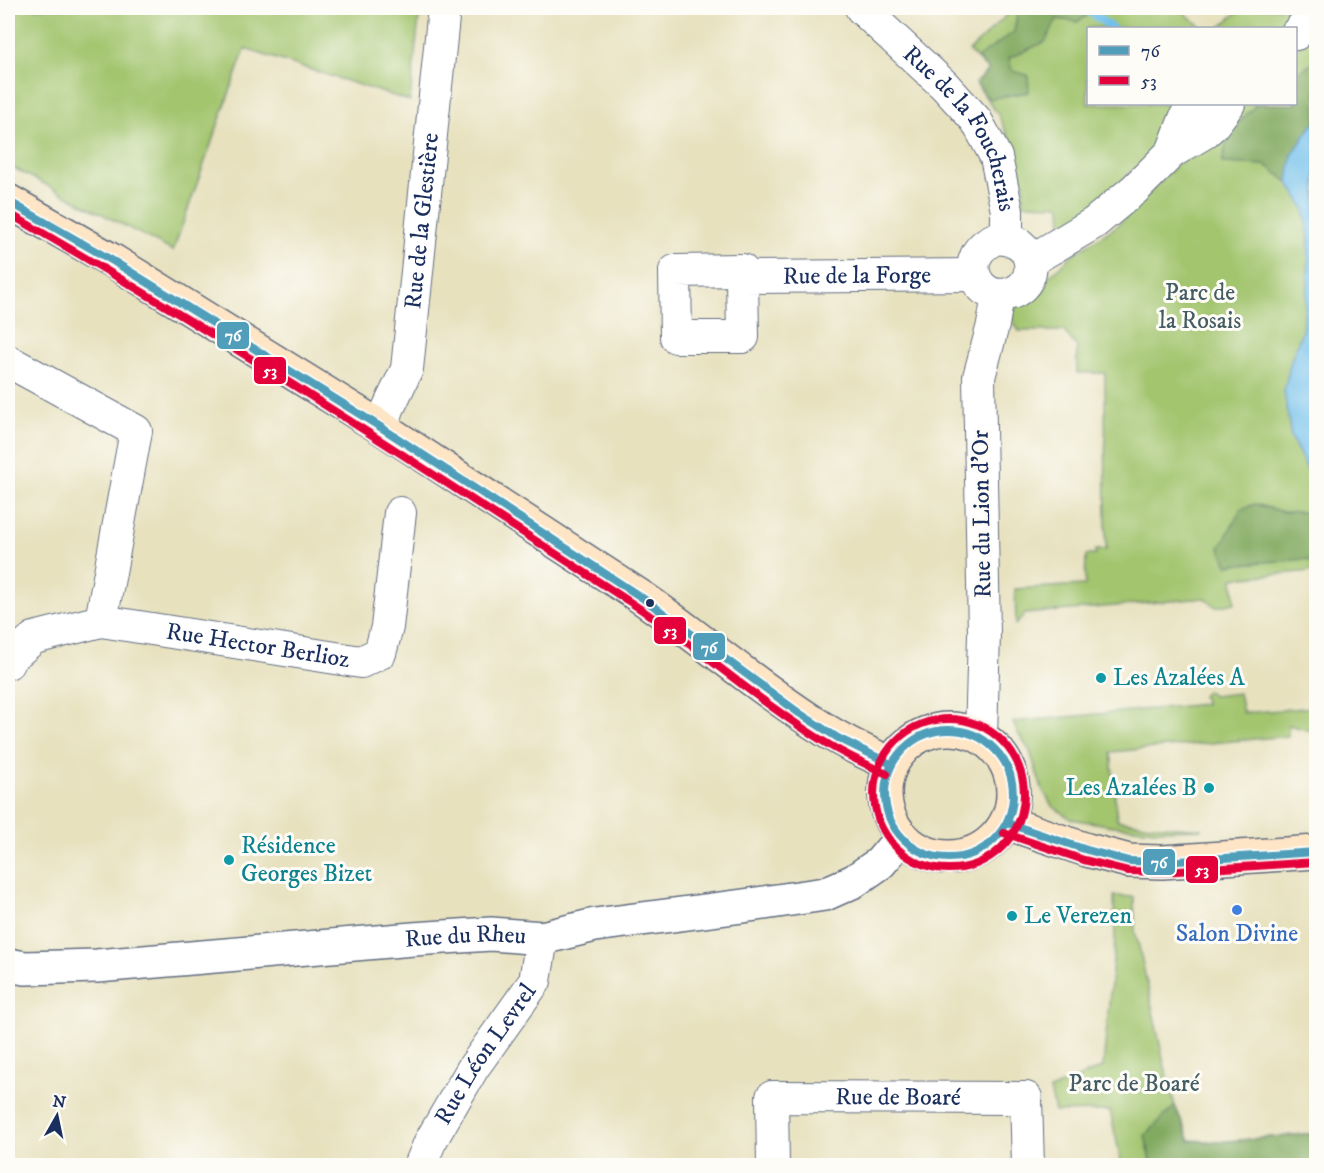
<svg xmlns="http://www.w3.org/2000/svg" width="1324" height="1173" font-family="'IM FELL DW Pica',serif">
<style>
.green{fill:#a3c56e;stroke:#5f7a66;stroke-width:1.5}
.forest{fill:#82aa61;stroke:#4e6c60;stroke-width:1.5}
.water{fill:#71c0ec;stroke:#4678a5;stroke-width:1.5}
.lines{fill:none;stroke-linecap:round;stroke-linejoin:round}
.stream{stroke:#71c0ec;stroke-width:8}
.minor-casing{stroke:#626d80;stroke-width:34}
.tertiary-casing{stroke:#626d80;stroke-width:36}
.secondary-casing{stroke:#626d80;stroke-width:36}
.minor{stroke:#fff;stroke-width:32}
.tertiary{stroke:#fff;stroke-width:33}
.secondary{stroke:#fde5c5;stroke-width:33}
.bus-1-casing{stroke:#fdfcf7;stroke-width:12}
.bus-2-casing{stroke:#fdfcf7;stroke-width:12}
.bus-1{stroke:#509eba;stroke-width:8}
.bus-2{stroke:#e4003a;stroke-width:8}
.bus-dot{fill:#1b2f5e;stroke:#fdfcf7;stroke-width:2}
.culture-dot{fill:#0f9aa8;stroke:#fdfcf7;stroke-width:2}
.shop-dot{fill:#3f7fe0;stroke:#fdfcf7;stroke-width:2}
.labels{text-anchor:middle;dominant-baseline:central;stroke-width:6;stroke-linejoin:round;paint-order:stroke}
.street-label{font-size:24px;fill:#1b2f5e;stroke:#fdfcf7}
.park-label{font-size:24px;fill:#445c63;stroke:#fdfcf7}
.culture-label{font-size:24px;fill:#0d838f;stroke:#fdfcf7;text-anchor:start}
.shop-label{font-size:24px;fill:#366cbe;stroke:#fdfcf7}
.line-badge{stroke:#fdfcf7;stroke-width:2}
.badge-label{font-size:16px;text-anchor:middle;font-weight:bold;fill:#fff}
</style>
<rect width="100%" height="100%" fill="#fdfcf7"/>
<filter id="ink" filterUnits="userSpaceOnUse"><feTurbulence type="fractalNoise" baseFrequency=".0167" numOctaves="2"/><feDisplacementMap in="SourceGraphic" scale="12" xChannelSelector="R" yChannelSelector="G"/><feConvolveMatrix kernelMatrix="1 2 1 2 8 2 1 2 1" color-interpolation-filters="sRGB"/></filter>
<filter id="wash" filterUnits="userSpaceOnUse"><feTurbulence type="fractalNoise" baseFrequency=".008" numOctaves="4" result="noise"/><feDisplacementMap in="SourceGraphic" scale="24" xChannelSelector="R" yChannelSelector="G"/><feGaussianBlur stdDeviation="1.35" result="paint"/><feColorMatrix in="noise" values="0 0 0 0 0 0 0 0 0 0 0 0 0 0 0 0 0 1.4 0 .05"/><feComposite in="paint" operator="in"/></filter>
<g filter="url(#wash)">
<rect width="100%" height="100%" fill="#e7e1be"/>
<g class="green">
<path d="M8,8h412l-10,93 -165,-52 -72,202 -165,-86z"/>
<path d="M1008,8h170l25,20h-115v76h97l-19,34 -20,21 -64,57 -20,12 -1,-23 -39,-1 2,-18 -8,-32 -17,-38 -23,-33 12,-13 -19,-19 42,-40z"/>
<path d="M1242,8h62l-23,20h-62z"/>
<path d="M1316,29v559l-3,-17 -80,7 2,25 -19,4 -11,-9 -180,16 -9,10 -1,-35 70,-4 1,-30h10l-1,-5h11l-1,-177h-28v-26l-13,-16h-45l-7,-11 1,-10 59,-55 45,-29 66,-68 56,-54h57v-55z"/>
<path d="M1206,691l7,5 26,-3 4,20 73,-6v25l-28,-7v11l-177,16 6,68 34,5 52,4 -47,1 -42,-4 -43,-7 -19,-13 -10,-17 -12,-38 -13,-19 -4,-10 192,-18v-4l-3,-4z"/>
<path d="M1114,896l20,1 1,35 3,10 26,121 11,43 15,34 29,2 97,-9v32h-194l-12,-54 -55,1 -5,-22 53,-23 12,-127z"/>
</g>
<g class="forest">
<path d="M1018,8h75l-2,5 -14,9 -20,-3 -12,23 -36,16 3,13 16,4 1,17 -41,7 -12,-16 12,-13 -11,-12 37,-26z"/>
<path d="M1316,63v60l-4,2 -20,30 -4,27 -22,-17 -44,-2 6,-27 5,-8 24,-24h39v-30l15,-10z"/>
<path d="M1255,504l28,8h21l12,11v41l-10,-5 -79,6 -7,-17 21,-39z"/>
<path d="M1175,1106l15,35 29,1 97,-9v32h-164l-7,-30z"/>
</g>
<path class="water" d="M1316,123v359l-10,-15 -15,-30 -7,-46 7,-30 11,-30 6,-47 1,-47 -5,-29 -16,-26 4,-27 20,-30z"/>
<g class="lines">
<path class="stream" d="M1084,8l28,20"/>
</g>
</g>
<g filter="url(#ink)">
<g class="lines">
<defs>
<g id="minor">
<path id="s1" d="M861,8l83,77 32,35 20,37 11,54v28"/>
<path d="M1296,34l20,-22"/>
<path d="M1172,152l14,-36 10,-12"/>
<path d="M997,238c7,1 13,1 19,4 12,6 18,23 12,36 -3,7 -10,13 -17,15 -34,12 -57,-38 -14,-55z"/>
<path d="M1030,261l64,-38 41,-34 37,-37 32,-19 9,-8 16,-21"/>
<path id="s2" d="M742,277l1,60h-67l-1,-66 67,-1v7l232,-2"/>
<path d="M8,361l128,70 -35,190 -67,17 -25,21 -1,4"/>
<path id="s3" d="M382,428l6,-19 19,-40 37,-361"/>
<path id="s4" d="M101,621l260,41 19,-9 7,-26 13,-114"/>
<path d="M981,736l3,-102 -5,-257 14,-52 5,-30"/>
<path id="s5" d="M420,1166l10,-24 43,-74 62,-87 7,-43"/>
<path id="s6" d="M773,1166l-1,-69 254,1 2,68"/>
</g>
<g id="tertiary">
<path id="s7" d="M8,965l17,3 72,-2 316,-27 78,-5 51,4 53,-13 148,-19 82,-12 29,-13 26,-18 21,-25"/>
</g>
<g id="secondary">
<path d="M8,201l105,60 269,167 262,171c60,42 116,90 178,129 21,14 45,25 69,36"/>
<circle cx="949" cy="793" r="64"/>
<path d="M1007,823l80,27 42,11 33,1 154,-10"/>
</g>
</defs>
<use href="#minor" class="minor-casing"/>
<use href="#tertiary" class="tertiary-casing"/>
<use href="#secondary" class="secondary-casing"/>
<use href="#minor" class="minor"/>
<use href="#tertiary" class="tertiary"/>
<use href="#secondary" class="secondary"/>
<defs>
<g id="bus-1">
<path d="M8,201l105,60 269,167 262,171 155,114 39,25 53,26"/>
<circle cx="949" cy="794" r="64"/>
<path d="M1007,823l80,27 42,11 33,1 154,-10"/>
</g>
<g id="bus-2">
<path d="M8,213c212,121 417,256 622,389 67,44 127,99 196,141 19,12 40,21 61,31"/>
<circle cx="949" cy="794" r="75"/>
<path d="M1004,833l80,27 44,11 35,1 153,-10"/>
</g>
</defs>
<use href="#bus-1" class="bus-1-casing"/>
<use href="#bus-2" class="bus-2-casing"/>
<use href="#bus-1" class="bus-1"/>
<use href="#bus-2" class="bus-2"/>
</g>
</g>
<circle class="bus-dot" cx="650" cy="603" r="5"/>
<g class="culture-dot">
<circle cx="1101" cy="678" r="6"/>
<circle cx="1209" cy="788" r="6"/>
<circle cx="229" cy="860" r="6"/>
<circle cx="1012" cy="916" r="6"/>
</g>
<circle class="shop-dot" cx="1237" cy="910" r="6"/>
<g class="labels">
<g class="street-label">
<text stroke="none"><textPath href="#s1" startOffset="160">Rue de la Foucherais</textPath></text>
<text stroke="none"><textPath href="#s3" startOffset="213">Rue de la Glestière</textPath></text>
<text stroke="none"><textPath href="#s2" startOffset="382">Rue de la Forge</textPath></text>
<text transform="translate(982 514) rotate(-91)">Rue du Lion d'Or</text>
<text stroke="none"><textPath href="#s4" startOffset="159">Rue Hector Berlioz</textPath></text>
<text stroke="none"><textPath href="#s7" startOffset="459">Rue du Rheu</textPath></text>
<text stroke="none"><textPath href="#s5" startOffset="130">Rue Léon Levrel</textPath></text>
<text stroke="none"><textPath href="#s6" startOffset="195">Rue de Boaré</textPath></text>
</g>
<g class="park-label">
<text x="1200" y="293">Parc de<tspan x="1200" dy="28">la Rosais</tspan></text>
<text x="1134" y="1084">Parc de Boaré</text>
</g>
<g class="culture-label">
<text x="1113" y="678">Les Azalées A</text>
<text x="1197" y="788" text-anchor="end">Les Azalées B</text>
<text x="241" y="846">Résidence<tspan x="241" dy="28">Georges Bizet</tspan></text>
<text x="1024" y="916">Le Verezen</text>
</g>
<g class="shop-label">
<text x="1237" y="934">Salon Divine</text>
</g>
</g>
<g class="line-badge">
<rect x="216" y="321" width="34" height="29" rx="6" fill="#509eba"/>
<rect x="253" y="356" width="34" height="29" rx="6" fill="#e4003a"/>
<rect x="653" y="616" width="34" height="29" rx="6" fill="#e4003a"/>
<rect x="692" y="632" width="34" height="29" rx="6" fill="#509eba"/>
<rect x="1142" y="848" width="34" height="28" rx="6" fill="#509eba"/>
<rect x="1185" y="855" width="34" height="29" rx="6" fill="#e4003a"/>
</g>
<g class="badge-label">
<text x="233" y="341">76</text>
<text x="270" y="376">53</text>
<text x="670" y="636">53</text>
<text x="709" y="653">76</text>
<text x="1159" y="868">76</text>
<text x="1202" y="875">53</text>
</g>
<rect width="1324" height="1173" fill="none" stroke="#fdfcf7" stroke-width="30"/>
<rect x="1087" y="27" width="210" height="78" fill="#fdfcf7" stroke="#a3aaba" stroke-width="1.5"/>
<rect x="1099" y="46" width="30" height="9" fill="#509eba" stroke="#a3aaba" stroke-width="1.5"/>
<text x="1141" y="57" font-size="18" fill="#1b2f5e">76</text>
<rect x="1099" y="76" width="30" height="9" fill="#e4003a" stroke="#a3aaba" stroke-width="1.5"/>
<text x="1141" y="87" font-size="18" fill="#1b2f5e">53</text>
<g transform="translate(57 1116) rotate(9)" stroke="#fdfcf7" stroke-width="4.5" paint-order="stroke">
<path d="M0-4.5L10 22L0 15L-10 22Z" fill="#1b2f5e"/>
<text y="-9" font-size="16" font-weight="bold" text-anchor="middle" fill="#1b2f5e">N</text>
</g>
</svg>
